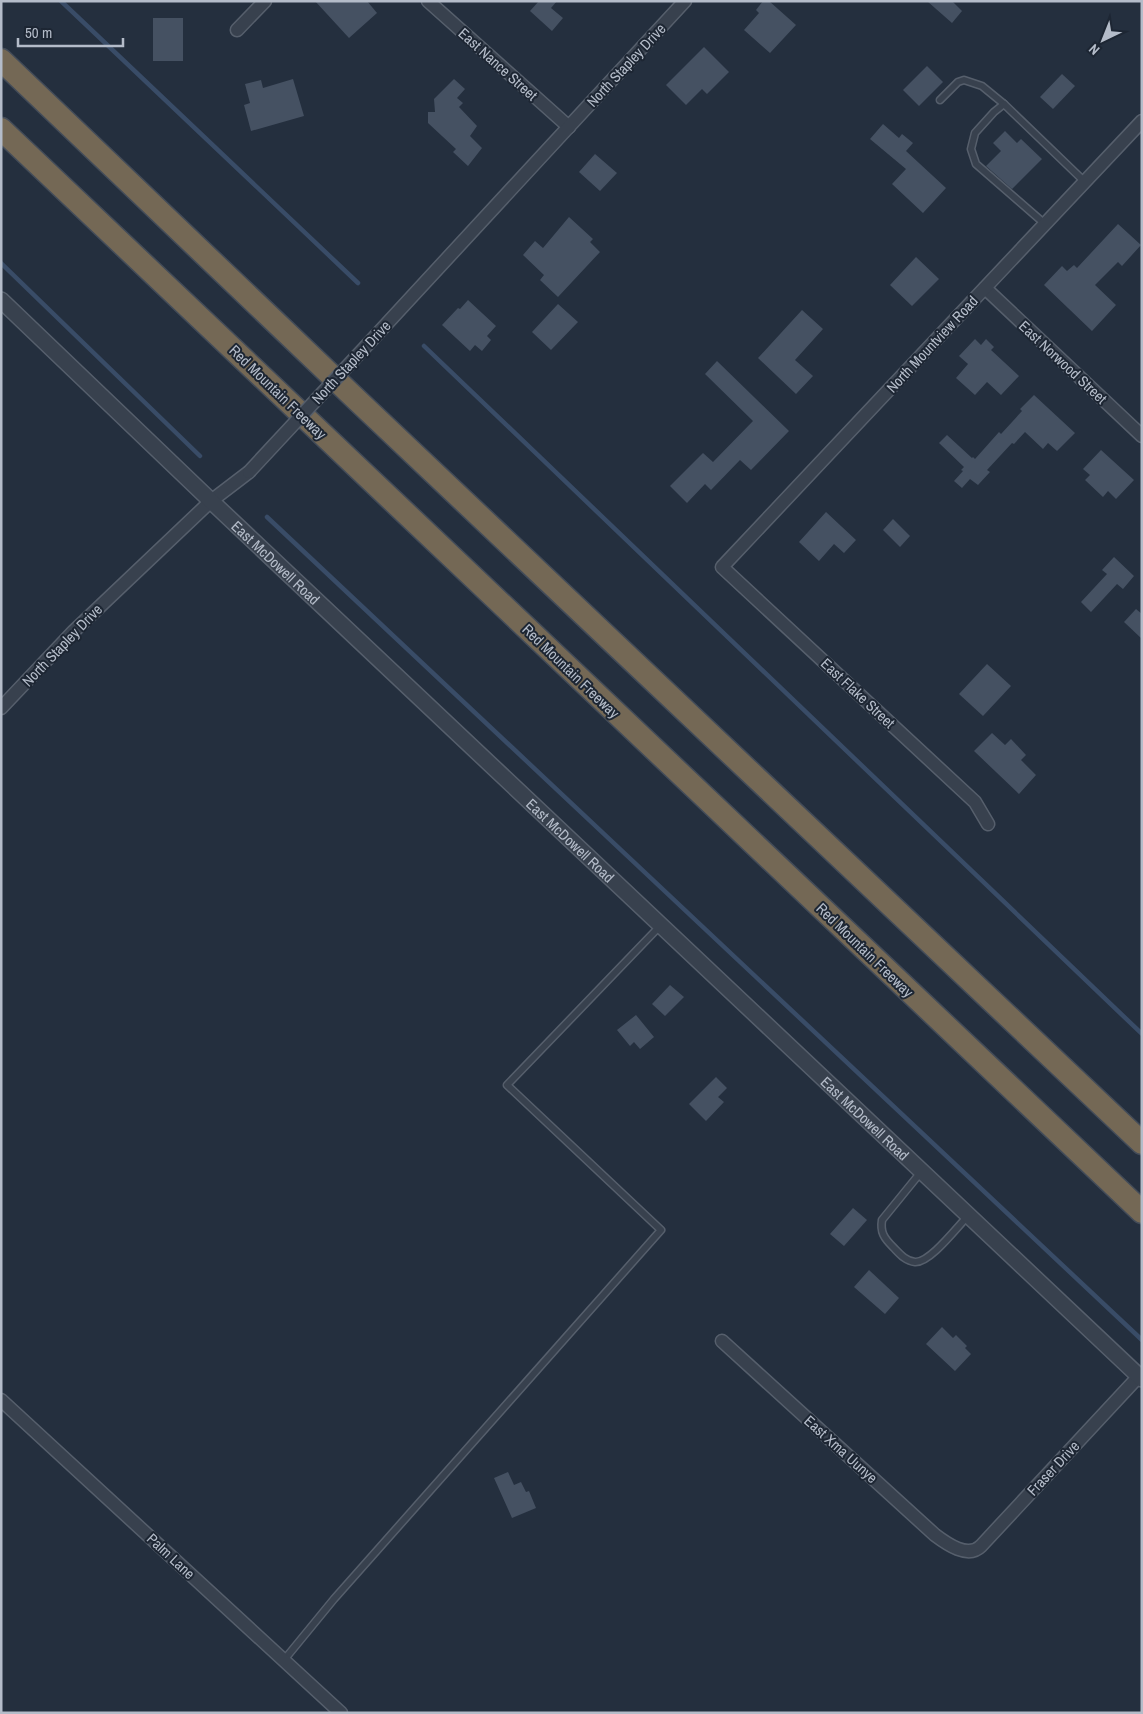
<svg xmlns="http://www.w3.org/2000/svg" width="1143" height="1714" font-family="'Archivo Narrow',sans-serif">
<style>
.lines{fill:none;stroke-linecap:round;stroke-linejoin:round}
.stream{stroke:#394c67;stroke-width:4.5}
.building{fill:#455162}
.service-casing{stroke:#565f6c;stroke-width:9}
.minor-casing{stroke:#565f6c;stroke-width:15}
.tertiary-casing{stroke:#565f6c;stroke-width:18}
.motorway-casing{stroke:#434c59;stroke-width:25}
.service{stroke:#38414e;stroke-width:6}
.minor{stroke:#38414e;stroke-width:12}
.tertiary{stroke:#38414e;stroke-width:15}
.motorway{stroke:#746855;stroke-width:22}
.minor-bridge-casing{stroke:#565f6c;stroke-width:15;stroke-linecap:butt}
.minor-bridge{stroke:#38414e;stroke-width:12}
.labels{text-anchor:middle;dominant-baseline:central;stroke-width:4;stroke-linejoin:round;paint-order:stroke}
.street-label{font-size:15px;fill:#b4bcc9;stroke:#1d2633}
</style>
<rect width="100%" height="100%" fill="#242f3e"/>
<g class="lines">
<g class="stream">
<path d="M61,1l297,282"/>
<path d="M1,263l199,193"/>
<path d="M424,346l718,688"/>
<path d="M267,517l875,823"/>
</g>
</g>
<g class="building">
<path d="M315,1h52l10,12 -28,25z"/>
<path d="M539,1h18l-6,7 12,10 -11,13 -22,-20z"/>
<path d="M763,1h6l27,24 -26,28 -26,-23 15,-17 -3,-3z"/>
<path d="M927,1h25l10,10 -10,12z"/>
<rect x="153" y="18" width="30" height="43"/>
<path d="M704,47l25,25 -22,22 -5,-5 -16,16 -20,-20z"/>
<path d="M927,66l16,16 -24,24 -16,-16z"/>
<path d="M1062,74l13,12 -22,23 -13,-12z"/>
<path d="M293,79l11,37 -53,15 -7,-26 6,-2 -5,-19 16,-4 2,8z"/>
<path d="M454,79l11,10 -8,9 6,5 -4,4 18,19 -7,10 12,12 -14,18 -15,-14 3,-3 -28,-26v-11h7l-1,-13z"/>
<path d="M883,124l16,14 3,-4 11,9 -7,8 40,37 -23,25 -31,-29 14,-15 -36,-30z"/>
<path d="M1005,131l12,12 4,-4 21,20 -30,30 -26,-23 15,-15 -8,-8z"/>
<path d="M595,154l22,19 -17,18 -21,-19z"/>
<path d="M569,217l24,22 -3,3 10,10 -42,45 -18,-17 4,-5 -21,-20 12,-14 8,7z"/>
<path d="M1118,224l23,21 -19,21 -4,-4 -23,23 21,20 -24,26 -48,-46 18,-19 5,5 7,-6 3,3z"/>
<path d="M916,257l23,22 -27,27 -22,-21z"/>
<path d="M468,300l28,26 -9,10 4,4 -9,11 -7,-6 -5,6 -28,-26 16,-17 2,1z"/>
<path d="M558,304l20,18 -27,28 -19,-18z"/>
<path d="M802,310l21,19 -28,31 18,16 -17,18 -38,-36z"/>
<path d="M975,339l6,6 5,-6 8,8 -3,3 28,26 -18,19 -14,-13 -12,13 -19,-17 12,-14 -9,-8z"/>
<path d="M717,361l72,70 -38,39 -11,-10 -29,30 -6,-6 -18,19 -17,-17 33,-33 10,9 40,-41 -48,-47z"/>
<path d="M1034,395l41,38 -18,18 -9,-8 -5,6 -18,-17 -11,12 -2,-1 -25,27 3,2 -12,13 -8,-6 -8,9 -8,-7 9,-10 -2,-1 3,-3 -25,-24 8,-8 25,23 1,-1 2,2 24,-27 2,2 21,-23 -2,-2z"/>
<path d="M1101,450l33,30 -18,19 -8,-8 -5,6 -18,-17 5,-5 -7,-6z"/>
<path d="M826,512l30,28 -12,13 -10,-9 -15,17 -20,-19z"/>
<path d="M893,519l17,17 -10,11 -17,-17z"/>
<path d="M1114,557l20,19 -11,13 -6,-5 -26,28 -10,-10 26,-28 -5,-4z"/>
<path d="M1136,609l6,5v25l-18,-17z"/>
<path d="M987,664l24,22 -28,30 -24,-22z"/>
<path d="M992,733l13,12 6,-6 15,16 -5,5 15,15 -17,19 -45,-43z"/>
<path d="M670,985l14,12 -19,19 -13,-12z"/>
<path d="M636,1015l18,22 -14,12 -6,-7 -4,4 -13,-16z"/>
<path d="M716,1077l11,11 -9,9 6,5 -18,19 -17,-17z"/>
<path d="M853,1208l14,12 -23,26 -14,-12z"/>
<path d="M869,1270l30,28 -14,16 -31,-27z"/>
<path d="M942,1327l11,11 3,-3 11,11 -2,2 6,6 -16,17 -29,-27z"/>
<path d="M508,1472l6,13 7,-3 5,10 3,-1 7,17 -24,10 -18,-40z"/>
</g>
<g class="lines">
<defs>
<g id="service">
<path d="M940,100l18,-18 6,-2 18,6 22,18"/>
<path d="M1045,224l-69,-60 -5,-15 4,-16 19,-21 10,-8 81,78"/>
<path d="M921,1172l-39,48c-2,12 2,18 11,27 6,6 12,14 22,15 15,1 42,-35 53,-46"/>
<path d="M284,1660l50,-61 327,-369 -154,-145 153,-159"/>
</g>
<g id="minor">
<path d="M428,1l141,126"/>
<path d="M237,30l28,-29"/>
<path d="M985,288l157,148"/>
<path d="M369,343l316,-342"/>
<path d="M1,708l73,-77 137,-130 38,-29"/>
<path d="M988,824l-13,-22 -253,-235 420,-446"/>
<path d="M722,1341l213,194c12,9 33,24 46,11l158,-170"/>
<path d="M1,1400l340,313"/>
</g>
<g id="tertiary">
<path id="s1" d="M1,300l210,201 931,878"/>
</g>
<g id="motorway">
<path d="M1,60l356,340 785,743"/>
<path d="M1,129l1141,1083"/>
</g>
</defs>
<use href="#service" class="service-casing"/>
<use href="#minor" class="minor-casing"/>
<use href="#tertiary" class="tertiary-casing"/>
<use href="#motorway" class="motorway-casing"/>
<use href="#service" class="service"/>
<use href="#minor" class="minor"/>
<use href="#tertiary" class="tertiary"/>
<use href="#motorway" class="motorway"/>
<defs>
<path id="minor-bridge" d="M249,472l120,-129"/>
</defs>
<use href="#minor-bridge" class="minor-bridge-casing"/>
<use href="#minor-bridge" class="minor-bridge"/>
</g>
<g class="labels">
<g class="street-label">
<text transform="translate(498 64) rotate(42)">East Nance Street</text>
<text transform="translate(626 65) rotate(-47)">North Stapley Drive</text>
<text transform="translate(932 344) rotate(-47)">North Mountview Road</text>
<text transform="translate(351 362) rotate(-47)">North Stapley Drive</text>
<text transform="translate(1063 362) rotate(43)">East Norwood Street</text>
<text transform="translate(278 392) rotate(44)">Red Mountain Freeway</text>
<text stroke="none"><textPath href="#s1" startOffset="380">East McDowell Road</textPath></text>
<text transform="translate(62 645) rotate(-46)">North Stapley Drive</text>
<text transform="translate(571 671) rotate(44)">Red Mountain Freeway</text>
<text transform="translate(858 693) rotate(43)">East Flake Street</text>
<text stroke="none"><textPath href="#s1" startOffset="785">East McDowell Road</textPath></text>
<text transform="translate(865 950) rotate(44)">Red Mountain Freeway</text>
<text stroke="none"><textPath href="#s1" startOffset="1190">East McDowell Road</textPath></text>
<text transform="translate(841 1449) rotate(42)">East Xma Uunye</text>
<text transform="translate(1053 1468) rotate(-47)">Fraser Drive</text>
<text transform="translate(171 1556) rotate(43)">Palm Lane</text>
</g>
</g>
<rect width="1143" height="1714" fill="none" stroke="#b4bcc9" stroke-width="5"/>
<g transform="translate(1103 40) rotate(223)" stroke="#1d2633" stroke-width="4" paint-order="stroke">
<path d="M0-4L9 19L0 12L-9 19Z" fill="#b4bcc9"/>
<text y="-8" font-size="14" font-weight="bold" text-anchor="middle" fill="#b4bcc9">N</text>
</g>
<path d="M18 38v8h105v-8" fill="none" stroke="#b4bcc9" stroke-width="2.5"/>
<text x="25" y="38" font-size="15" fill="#b4bcc9" stroke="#1d2633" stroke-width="4" paint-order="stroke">50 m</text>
</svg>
